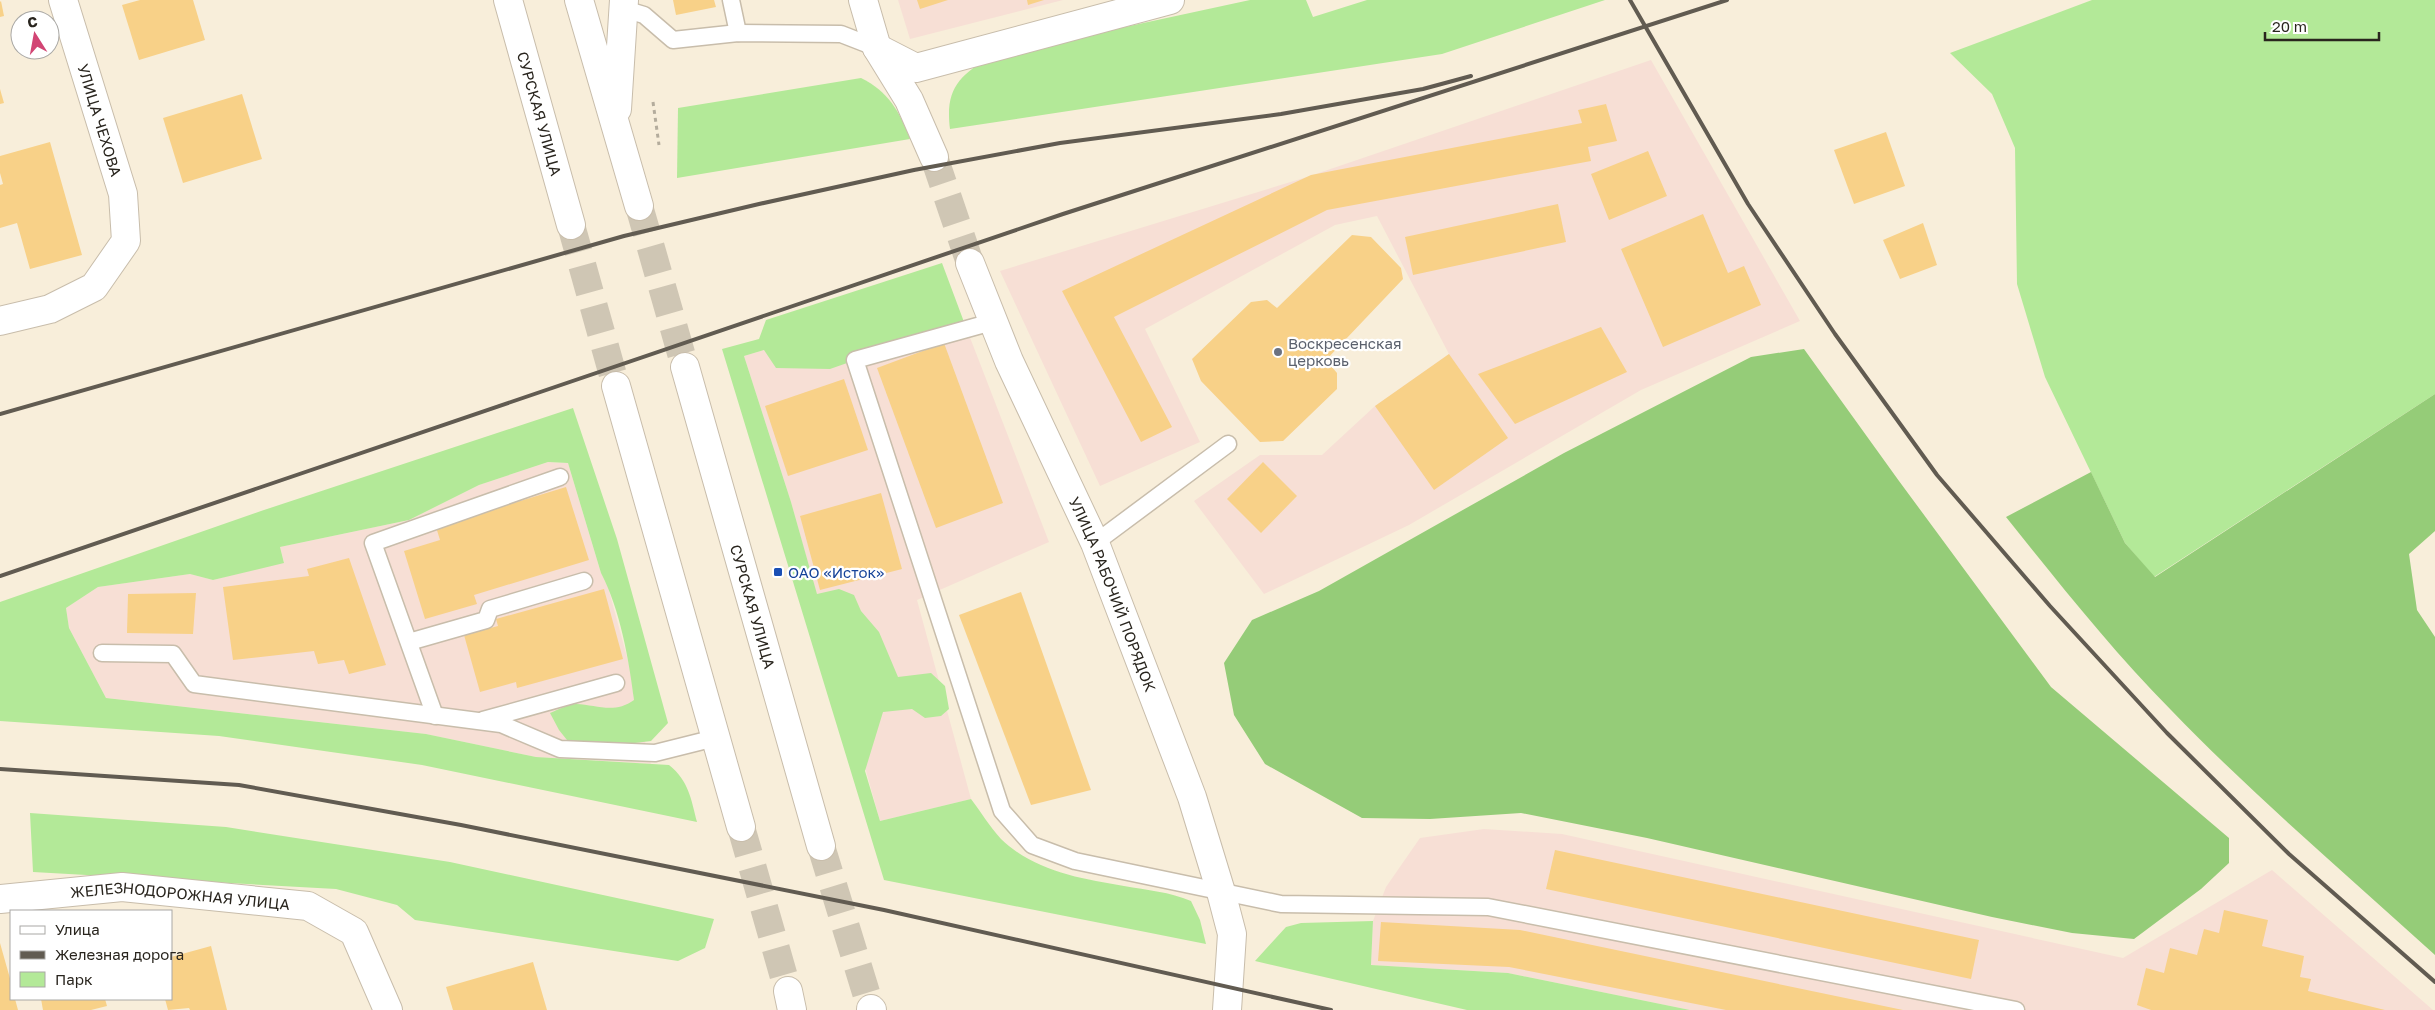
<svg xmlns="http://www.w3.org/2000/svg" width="2435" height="1010" font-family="'Golos Text',sans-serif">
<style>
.industrial{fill:#f7dfd5}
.green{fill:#b3e998}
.forest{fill:#95cc78}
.building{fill:#f8d188}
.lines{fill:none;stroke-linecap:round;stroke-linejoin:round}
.street-tunnel{stroke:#cfc6b4;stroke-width:28;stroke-dasharray:28 14;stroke-linecap:butt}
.primary-tunnel{stroke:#cfc6b4;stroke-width:28;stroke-dasharray:28 14;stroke-linecap:butt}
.lane-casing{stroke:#c8bdab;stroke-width:19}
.street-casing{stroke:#c8bdab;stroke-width:30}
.primary-casing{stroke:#c8bdab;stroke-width:30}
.path{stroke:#b4ac9c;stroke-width:3;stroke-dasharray:4 4;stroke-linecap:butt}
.lane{stroke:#fff;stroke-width:16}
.street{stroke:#fff;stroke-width:28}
.primary{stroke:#fff;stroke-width:28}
.rail{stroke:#615b51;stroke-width:4}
.worship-dot{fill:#6b7280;stroke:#fff;stroke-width:2}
.transit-dot{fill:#1a4fb4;stroke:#fff;stroke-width:2}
.labels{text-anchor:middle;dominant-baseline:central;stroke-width:4.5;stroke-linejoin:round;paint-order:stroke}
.street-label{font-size:15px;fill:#29251e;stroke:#fff}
.worship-label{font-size:15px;fill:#5b616d;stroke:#fff;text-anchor:start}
.transit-label{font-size:15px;fill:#164399;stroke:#fff;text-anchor:start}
</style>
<rect width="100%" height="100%" fill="#f8eeda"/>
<g class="industrial">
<path d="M898,0h165l-153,39z"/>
<path d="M1651,60l149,261 -159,69 -232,135 -145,69 -70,-93 66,-46h62l53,-49 74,-52 -72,-138 -42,9 -190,104 55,113 -100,44 -100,-215 307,-94z"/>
<path d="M964,322l85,220 -132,58 54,199 -91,22 -89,-319 -47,-146 20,-6z"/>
<path d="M548,462l20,1 33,110 7,14 22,81 4,32 17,64 -115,-7 -110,-23 -320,-36 -37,-70 -3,-20 32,-21 92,-13 23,6 71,-18 -4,-15 129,-27 70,-35z"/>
<path d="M1484,829l78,5 561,124 149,-88 161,140h-743l-182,-37 -137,-8 2,-44 13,-34 34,-49z"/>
</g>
<g class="green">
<path d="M1250,0h56l7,17 54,-17h238l-163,54 -492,75c-5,-40 9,-53 41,-73z"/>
<path d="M2092,0h343v394l-281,183 -29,-34 -80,-166 -28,-93 -2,-136 -23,-54 -42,-41z"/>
<path d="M861,78c27,13 39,34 49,61l-233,39 1,-70z"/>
<path d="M942,263l22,59 -134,47 -54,-1 -12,-18 -20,6 47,146 26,92 22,-5 15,6 7,16 18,21 19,45 33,-4 14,13 4,23 -8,7 -16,2 -13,-9 -29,3 -18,59 15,50 91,-22c10,13 19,28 30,40 33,32 80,40 123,47 23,4 46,6 67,15l9,19 6,24 -322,-64 -162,-531 37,-10 7,-19z"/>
<path d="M573,408l44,131 51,184 -17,18 -40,5 -44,-6 -8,-10 -9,-17c8,-3 18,-9 26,-9 21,1 39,10 58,-4 -5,-40 -14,-91 -33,-127l-33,-110 -20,-1 -69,23 -70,35 -129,27 4,16 -71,17 -23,-6 -92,13 -32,21 3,20 37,70 320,36 110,23 133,8c20,16 22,34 28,57l-275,-57 -203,-29 -219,-15v-119l261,-91z"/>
<path d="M30,813l196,14 224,35 264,57 -9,29 -27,13 -263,-41 -18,-15 -61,-16 -303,-17z"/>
<path d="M1373,921l-2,44 137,8 182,37h-223l-212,-49 31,-34 15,-4z"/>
</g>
<g class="forest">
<path d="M1804,349l95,132 152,206 178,151v25l-28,26 -67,50 -62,-6 -80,-16 -345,-79 -126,-25 -91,6 -68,-1 -97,-54 -31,-49 -10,-52 28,-43 67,-29 245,-138 187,-96z"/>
<path d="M2435,394v137l-26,23 8,56 18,27v318c-89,-81 -181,-159 -264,-245 -60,-61 -112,-127 -165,-193l85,-45 34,71 30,34z"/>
</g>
<g class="building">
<path d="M140,0h53l12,40 -66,20 -17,-55z"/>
<path d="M673,0h41l2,7 -40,8z"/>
<path d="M917,0h31l-28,9z"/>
<path d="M1027,0h17l-16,5z"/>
<path d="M1,1l3,15 -4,1v-15z"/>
<path d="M0,89l4,14 -4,1z"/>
<path d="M242,94l20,65 -79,24 -20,-65z"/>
<path d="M1606,104l11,37 -29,6 3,14 -264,49 -213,107 58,110 -31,15 -79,-151 249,-116 271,-52 -4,-13z"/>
<path d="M1886,132l19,54 -51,18 -20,-54z"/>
<path d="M50,142l32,113 -52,14 -13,-46 -17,5v-43l3,-1 -3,-11v-17z"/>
<path d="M1648,151l19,45 -58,24 -18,-46z"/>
<path d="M1558,204l8,38 -153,33 -8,-38z"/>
<path d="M1703,214l25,59 16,-7 17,39 -98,42 -42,-98z"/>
<path d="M1923,223l14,42 -37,14 -17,-39z"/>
<path d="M1352,235l19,2 30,31 2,11 -77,81 11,13v16l-54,52 -23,1 -59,-61 -9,-22 59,-57 16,-2 10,8z"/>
<path d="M1601,327l26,45 -112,52 -37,-50z"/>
<path d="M944,343l59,160 -67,25 -59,-160z"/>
<path d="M1449,354l59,84 -74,52 -59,-84z"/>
<path d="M844,379l24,71 -80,26 -23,-70z"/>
<path d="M1263,462l34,34 -36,37 -34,-34z"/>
<path d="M566,487l23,73 -115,35 3,9 -52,15 -21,-68 36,-11 -4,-13z"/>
<path d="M881,493l21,76 -82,21 -20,-74z"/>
<path d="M349,558l37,107 -37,9 -5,-14 -26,4 -4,-13 -81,9 -10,-73 86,-11 -2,-7z"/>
<path d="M604,589l19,70 -106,29 -1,-6 -36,10 -16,-57 34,-9 -2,-7z"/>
<path d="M1021,592l70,198 -60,15 -72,-190z"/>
<path d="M196,593l-3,41 -66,-1 1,-39z"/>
<path d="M1555,850l424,90 -8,39 -425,-90z"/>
<path d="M2224,910l44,10 -6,26 42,10 -4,21 11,2 -3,12 77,19h-234l-14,-5 9,-37 18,5 6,-25 27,7 7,-26 15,4z"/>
<path d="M1381,922l139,8 383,80h-177l-217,-43 -131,-6z"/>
<path d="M0,943l11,39v17h4l3,11h-18z"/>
<path d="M211,946l16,64h-37l-1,-2 -21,2 -3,-11h6v-42z"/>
<path d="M533,962l14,48h-94l-7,-23z"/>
<path d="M41,999h64l2,7 -16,4h-48z"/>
</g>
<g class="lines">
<path class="street-tunnel" d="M934,157l36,106"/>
<g class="primary-tunnel">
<path d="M639,206l46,161"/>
<path d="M571,225l45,161"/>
<path d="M741,827l47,164"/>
<path d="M821,846l50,163"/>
</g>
<defs>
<g id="lane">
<path d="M731,0l7,33"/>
<path d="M624,9l20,6 29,25 65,-7 103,1 36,14"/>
<path d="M992,322l-137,38 147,451 30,34 43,16 206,43 207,3 528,103"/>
<path d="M1095,543l133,-99"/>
<path d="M409,642l77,-22 4,-11 94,-28"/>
<path d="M102,653l71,1 21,30 307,40 59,25 95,4 60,-15"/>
<path d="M435,716l-62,-173 187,-66"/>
<path d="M483,720l133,-37"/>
</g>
<g id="street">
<path d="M863,0l14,48 32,52 25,57"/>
<path d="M877,48l39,20 254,-68"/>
<path id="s1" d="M970,263l39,98 86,182 97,254 29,95 11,42 -5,76"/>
<path d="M0,321l50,-12 44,-22 32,-46 -3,-47 -60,-194"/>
<path id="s2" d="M0,899l122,-12 186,19 46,26 34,78"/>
</g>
<g id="primary">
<path id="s3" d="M508,0l63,225"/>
<path d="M579,0l60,206"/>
<path d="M617,109l7,-109"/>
<path id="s4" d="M685,367l136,479"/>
<path d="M616,386l125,441"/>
<path d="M788,991l4,19"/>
<path d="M871,1009l1,1"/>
</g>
</defs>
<use href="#lane" class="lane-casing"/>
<use href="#street" class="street-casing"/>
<use href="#primary" class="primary-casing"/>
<path class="path" d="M653,102l6,43"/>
<use href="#lane" class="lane"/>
<use href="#street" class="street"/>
<use href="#primary" class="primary"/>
<g class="rail">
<path d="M1630,0l118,204 87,130 102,141 113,131 117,127 122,121 146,128"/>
<path d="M0,414l624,-178 135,-32 155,-34 146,-27 221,-29 142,-25 48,-13"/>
<path d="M0,576l1063,-362 664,-214"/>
<path d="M0,769l239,16 222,40 423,85 447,100"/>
</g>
</g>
<circle class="worship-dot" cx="1278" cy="352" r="5"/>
<rect class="transit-dot" x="773" y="567" width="10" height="10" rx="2.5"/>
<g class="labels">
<g class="street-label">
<text stroke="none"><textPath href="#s3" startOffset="118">СУРСКАЯ УЛИЦА</textPath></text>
<text transform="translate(100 120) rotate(73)">УЛИЦА ЧЕХОВА</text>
<text stroke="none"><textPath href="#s1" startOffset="361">УЛИЦА РАБОЧИЙ ПОРЯДОК</textPath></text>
<text stroke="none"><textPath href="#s4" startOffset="249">СУРСКАЯ УЛИЦА</textPath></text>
<text stroke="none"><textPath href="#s2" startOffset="181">ЖЕЛЕЗНОДОРОЖНАЯ УЛИЦА</textPath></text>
</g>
<g class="worship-label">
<text x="1288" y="343">Воскресенская<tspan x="1288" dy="17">церковь</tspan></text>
</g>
<g class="transit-label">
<text x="788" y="572">ОАО «Исток»</text>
</g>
</g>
<rect x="10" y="910" width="162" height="90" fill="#ffffff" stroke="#a9a8a5"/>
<rect x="20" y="926" width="25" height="8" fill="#ffffff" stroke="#a9a8a5"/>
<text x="55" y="935" font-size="15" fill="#29251e">Улица</text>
<rect x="20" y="951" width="25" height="8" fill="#615b51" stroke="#a9a8a5"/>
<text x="55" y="960" font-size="15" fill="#29251e">Железная дорога</text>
<rect x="20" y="972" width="25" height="15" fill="#b3e998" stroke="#a9a8a5"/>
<text x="55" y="985" font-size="15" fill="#29251e">Парк</text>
<g transform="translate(35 35) rotate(349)"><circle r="24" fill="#ffffff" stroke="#a9a8a5"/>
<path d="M0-4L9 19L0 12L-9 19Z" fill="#d24574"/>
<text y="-8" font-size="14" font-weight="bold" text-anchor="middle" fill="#29251e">С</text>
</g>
<path d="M2265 32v8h114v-8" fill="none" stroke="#29251e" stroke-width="2.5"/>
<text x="2272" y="32" font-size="15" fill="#29251e" stroke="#ffffff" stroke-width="4" paint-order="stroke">20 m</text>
</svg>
